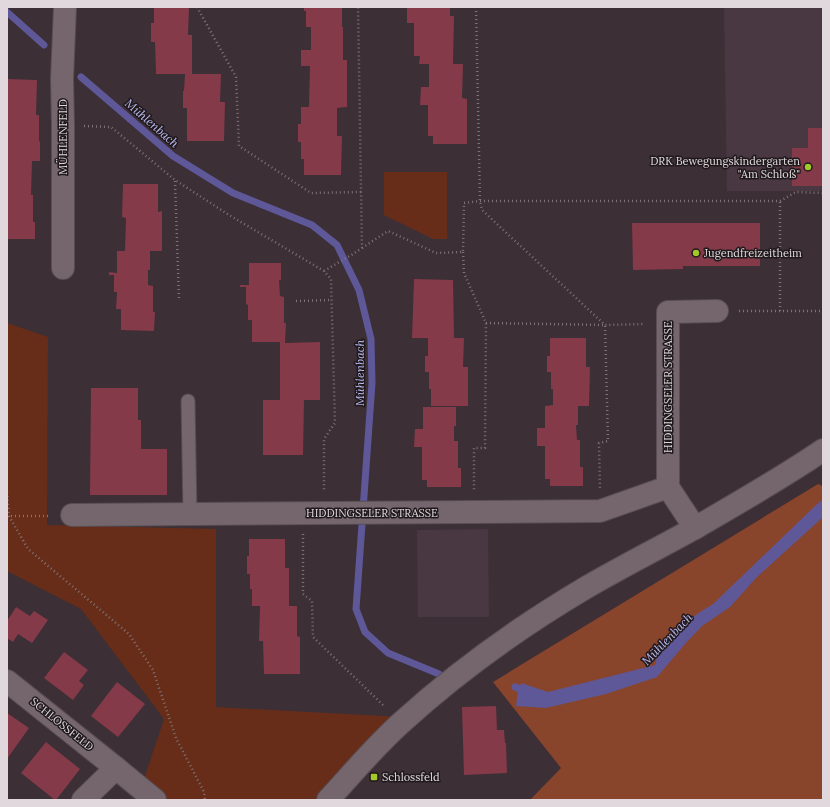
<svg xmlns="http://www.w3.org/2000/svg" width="830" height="807" font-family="Lora,serif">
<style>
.built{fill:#493742}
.green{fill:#672d19}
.forest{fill:#89442c}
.water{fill:#5e5899}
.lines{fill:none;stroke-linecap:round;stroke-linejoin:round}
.stream{stroke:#5e5899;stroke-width:7}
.building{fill:#843a48}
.service-casing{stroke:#584d53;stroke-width:15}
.minor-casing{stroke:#584d53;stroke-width:24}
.tertiary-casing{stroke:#584d53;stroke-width:24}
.path{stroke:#7e7379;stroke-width:2.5;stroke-dasharray:1 3;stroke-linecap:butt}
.service{stroke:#75666e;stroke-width:13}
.minor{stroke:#75666e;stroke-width:22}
.tertiary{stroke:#75666e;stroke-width:22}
.poi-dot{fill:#a2c928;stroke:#1f191c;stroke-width:1.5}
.labels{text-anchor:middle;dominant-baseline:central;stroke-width:3;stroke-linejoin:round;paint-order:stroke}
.street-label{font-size:11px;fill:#e0d8dc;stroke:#1f191c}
.poi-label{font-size:11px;fill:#e0d8dc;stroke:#1f191c;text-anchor:start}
.water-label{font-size:12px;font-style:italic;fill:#bdbbf3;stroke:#1f191c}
</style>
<rect width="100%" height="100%" fill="#3c2f36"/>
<g class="built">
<path d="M724,7h99v184h-96z"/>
<path d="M488,529l1,88h-71l-1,-87z"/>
</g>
<g class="green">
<path d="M384,172h63v67h-14l-49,-24z"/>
<path d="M7,323l41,14 -1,188 169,4v178l186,10 -81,83h-165l-15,-12 23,-69 -83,-110 -74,-38z"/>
</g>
<path class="forest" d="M818,484l5,2v314h-293l31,-32 -68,-86z"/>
<path class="water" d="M823,499v18l-67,61 -26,29 -28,19 -17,18 -28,33 -51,17 -60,14 -30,-2 2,-15 3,-8 27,9 107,-27 5,-20 37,-31 16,-10 101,-97z"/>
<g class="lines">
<g class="stream">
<path d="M7,12l37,33"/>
<path d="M81,77l92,79 60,37 79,32 25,20 22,45 12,49 1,44 -16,226 9,23 23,21 51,21"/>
<path d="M515,687l12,5"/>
</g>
</g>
<g class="building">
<path d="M154,7h35l-1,28h4v39h29l-1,28h5l-1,39h-37v-33h-4v-17h1l1,-17h-29l-1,-32h-4v-19h3z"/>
<path d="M304,7h38v20h1v33h4v47l-10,1v28h5l-1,39h-37v-16h-3v-17h-3v-18h3v-17h8l1,-41h-9v-16h10v-23h-5v-16h-2z"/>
<path d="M407,7h43v9h4l-1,48h10l-1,34 5,1v45h-34v-8h-5v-31h-8l1,-18h8v-23h-10l1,-8h-6v-33h-7z"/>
<path d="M7,79l30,1 -1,35h3v26l1,1v19h-8l-1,34h2v27h2v17h-28v-78h1v-22h-1z"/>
<path d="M808,128h15v58h-31v-38h16z"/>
<path d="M123,184h35v28l4,-1v40h-12v19h-2v15l5,1v26h2l-1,19 -33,-1v-21h-5l1,-17h-3v-17h-5v-3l8,1v-22h8l1,-33 -4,-1z"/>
<path d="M632,223h128v43h-77v3l-50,1z"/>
<path d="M249,263h32v17h-2l1,16 4,1v26h2l-1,20 35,-1v58h-16l-1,55h-40v-55h17v-58h-28v-22h-4v-15l-2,-1v-17h-6v-2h9z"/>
<path d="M414,279l39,1 1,58h10l-1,29h5v39h-37v-17h-2v-17h-4v-16h3v-18h-16z"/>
<path d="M550,338h36v29h4l-1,39h-11v19h-2l1,15h3v27h3v19h-33v-7h-5v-33h-8v-18h8v-22l8,-1v-16h-2v-17h-4v-16h3z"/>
<path d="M91,388h47v32h3v29h26v46h-77z"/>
<path d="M423,407h33v19h-2v15h4v27h3v19h-34v-7h-5v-33h-8l1,-18h8z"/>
<path d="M249,539h36v29h4v38h8v30l3,1v37h-36l-1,-33h-4l1,-35h-8v-17h-2v-15h-3v-18h2z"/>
<path d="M16,607l14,9 4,-5 14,9 -16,23 -14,-9 -5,8 -6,-4v-17z"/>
<path d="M64,652l24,18 -9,11 5,4 -11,15 -29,-22z"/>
<path d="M117,682l28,22 -27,33 -27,-21z"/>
<path d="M496,706l1,24h7l1,13h1l1,30 -43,2 -2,-68z"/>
<path d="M7,713l22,15 -22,31z"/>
<path d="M46,742l34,27 -24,31h-1l-34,-27z"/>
</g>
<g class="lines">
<defs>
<path id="service" d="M188,401l2,113"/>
<g id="minor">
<path d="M63,268v-142l-1,-47 3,-72"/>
<path d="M668,487v-175l49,-1"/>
<path d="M72,515l528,-4 68,-24 27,41"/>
<path d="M7,681l109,87 39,32"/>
<path d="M83,800l33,-32"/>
</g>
<path id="tertiary" d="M328,800c24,-26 47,-54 74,-78 56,-51 119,-96 185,-135 36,-21 72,-39 108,-59 43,-25 87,-50 128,-78"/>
</defs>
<use href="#service" class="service-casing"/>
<use href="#minor" class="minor-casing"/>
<use href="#tertiary" class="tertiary-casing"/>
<g class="path">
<path d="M197,7l39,70 3,69 72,47 50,-1"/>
<path d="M476,7l4,194 2,9 123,115 40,-1"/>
<path d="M84,126l27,1 64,53 54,35 95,56 7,8 4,144 -11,16v52"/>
<path d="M175,181l4,118"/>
<path d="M362,248l26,-17 48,22 27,-1 1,-49 16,-2h300l16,-9 27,1"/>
<path d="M463,252l1,21 22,50 -1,125h-11v43"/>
<path d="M324,271l29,-17 9,-6 -4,-241"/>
<path d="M296,301l35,-1"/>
<path d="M739,311h84"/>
<path d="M780,311v-110"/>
<path d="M486,323l119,2 3,116 -9,2 1,46"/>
<path d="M7,492l2,24 19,33 101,85 24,36 23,68 28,54 1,8"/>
<path d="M7,516h43"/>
<path d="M303,534v60l9,7 1,36 72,70"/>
</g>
<use href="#service" class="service"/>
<use href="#minor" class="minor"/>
<use href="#tertiary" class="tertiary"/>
</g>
<g class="poi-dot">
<circle cx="808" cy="167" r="4"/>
<circle cx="696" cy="253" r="4"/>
<rect x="370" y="773" width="8" height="8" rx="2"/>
</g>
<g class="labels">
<g class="street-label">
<text transform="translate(63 137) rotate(-90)">MÜHLENFELD</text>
<text transform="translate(668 387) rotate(-90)">HIDDINGSELER STRASSE</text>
<text x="372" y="513">HIDDINGSELER STRASSE</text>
<text transform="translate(62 724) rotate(39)">SCHLOSSFELD</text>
</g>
<g class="poi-label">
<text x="800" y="161" text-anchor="end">DRK Bewegungskindergarten<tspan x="800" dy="13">"Am Schloß"</tspan></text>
<text x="704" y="253">Jugendfreizeitheim</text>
<text x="382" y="777">Schlossfeld</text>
</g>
<g class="water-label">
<text transform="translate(152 123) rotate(41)">Mühlenbach</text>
<text transform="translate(359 373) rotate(-90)">Mühlenbach</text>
<text transform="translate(667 639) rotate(-46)">Mühlenbach</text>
</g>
</g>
<rect width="830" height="807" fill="none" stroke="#e0d8dc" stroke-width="16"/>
</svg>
